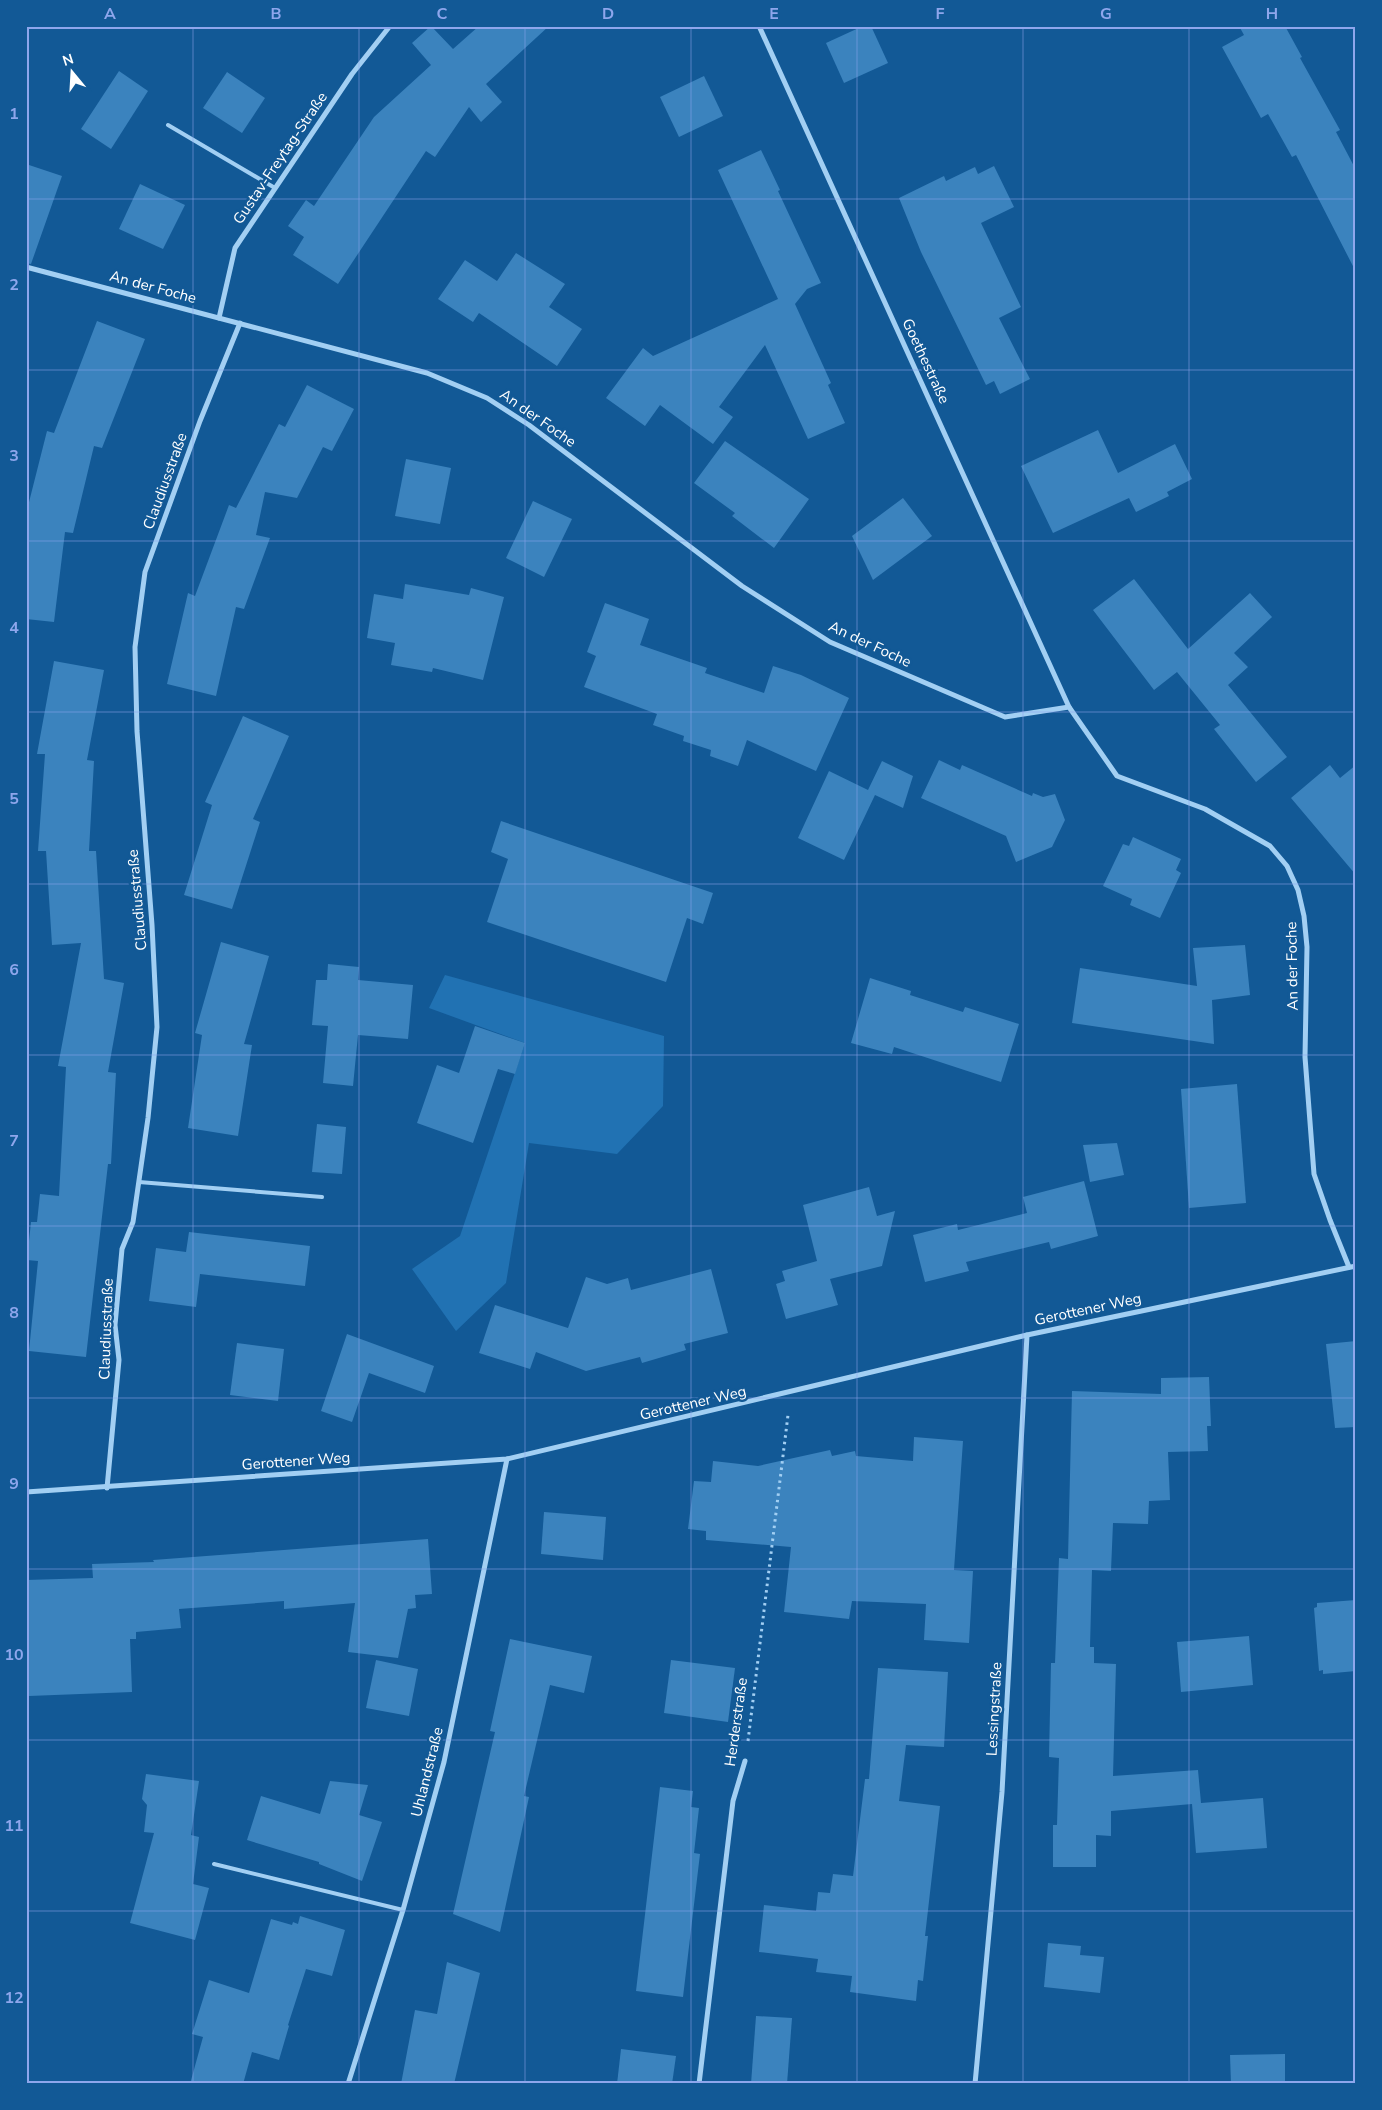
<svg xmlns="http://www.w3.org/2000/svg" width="1382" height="2110" font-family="'Nunito Sans',sans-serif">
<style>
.green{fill:#2172b3}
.building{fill:#3b83be}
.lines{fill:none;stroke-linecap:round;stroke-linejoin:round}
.path{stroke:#a2cff3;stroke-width:3;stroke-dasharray:2.5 4;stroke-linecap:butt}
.service{stroke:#a2cff3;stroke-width:4}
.minor{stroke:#a2cff3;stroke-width:5}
.grid{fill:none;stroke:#8ea6ec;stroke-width:1;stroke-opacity:0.55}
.labels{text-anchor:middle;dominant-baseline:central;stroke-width:5;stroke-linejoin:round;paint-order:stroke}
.street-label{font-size:15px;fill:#fff;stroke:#125996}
.neatline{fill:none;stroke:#8ea6ec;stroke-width:2}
.grid-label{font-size:16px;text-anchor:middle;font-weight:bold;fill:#8ea6ec}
</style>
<rect width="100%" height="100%" fill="#125996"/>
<path class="green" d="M445,975l219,61 -1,70 -46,48 -88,-11 -23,140 -50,48 -44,-62 48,-33 65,-193 -96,-35z"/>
<g class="building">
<path d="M431,26l22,23 26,-23h70l-63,58 16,18 -21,20 -12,-15 -34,50 -9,-6 -88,133 -45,-29 11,-18 -16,-11 18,-26 8,6 60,-89 57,-52 -19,-22z"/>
<path d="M863,26h8l17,37 -44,20 -18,-40z"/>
<path d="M1239,26h46l17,31 -2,1 40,72 -4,2 20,38v102l-60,-117 -4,2 -24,-43 -7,4 -39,-71 22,-12z"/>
<path d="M119,71l29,20 -37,58 -30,-20z"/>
<path d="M227,72l38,26 -23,35 -39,-25z"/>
<path d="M704,76l19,40 -44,21 -19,-40z"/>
<path d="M761,150l19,40 -2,1 43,92 -14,6 -12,15 36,79 -3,2 17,38 -37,16 -43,-94 -46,62 14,10 -20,27 -53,-39 -15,21 -39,-28 37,-50 10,8 125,-57 -60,-129z"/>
<path d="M26,164l36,12 -31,88 -5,-1z"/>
<path d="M994,166l20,41 -33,16 40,84 -22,11 31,61 -30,15 -6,-13 -8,4 -65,-133 -22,-54 45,-22 2,5 29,-14 3,7z"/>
<path d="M140,184l45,21 -22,44 -44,-20z"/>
<path d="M516,253l49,31 -16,23 33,22 -25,37 -78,-53 -6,9 -35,-23 27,-39 32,21z"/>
<path d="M97,321l48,18 -43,109 -8,-2 -21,87 -8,-1 -11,90 -28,-3v-105l21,-83 7,2z"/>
<path d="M307,385l47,24 -22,42 -9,-4 -26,51 -32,-6 -9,43 14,3 -26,71 -8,-2 -20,89 -49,-12 21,-91 7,3 34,-91 7,3 43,-84 6,3z"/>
<path d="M1098,430l20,43 57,-29 17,35 -25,13 2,4 -33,16 -7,-14 -76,35 -32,-67z"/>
<path d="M725,441l84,58 -35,49 -42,-32 3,-3 -41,-30z"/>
<path d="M406,459l45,9 -11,56 -45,-8z"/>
<path d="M903,498l29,38 -59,44 -21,-44z"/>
<path d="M533,501l39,18 -28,58 -38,-19z"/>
<path d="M1134,579l54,70 62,-56 22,24 -38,36 14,14 -20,18 59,72 -31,25 -42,-53 6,-4 -43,-53 -23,18 -61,-80z"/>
<path d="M405,584l64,11 2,-7 33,9 -21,83 -50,-12 -1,4 -41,-7 4,-22 -28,-5 7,-44 29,5z"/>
<path d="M605,603l44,16 -9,26 67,23 -2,5 59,20 9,-27 28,9 48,23 -33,73 -69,-31 -9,26 -28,-10 1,-6 -28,-9 1,-5 -31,-11 4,-11 -73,-27 12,-31 -9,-4z"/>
<path d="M54,661l50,9 -17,90 7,1 -5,90h7l8,128 20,4 -16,89 8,1 -5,91h-3l-22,193 -57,-6 9,-90 -11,-1 4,-38h6l3,-28 19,2 7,-129 -8,-1 23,-123 -29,2 -6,-94h-8l7,-97h-8z"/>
<path d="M243,716l46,20 -36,83 7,3 -28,87 -48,-14 28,-90 -7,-3z"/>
<path d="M939,760l21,10 2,-5 70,31 1,-3 10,4 12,-3 10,26 -13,27 -36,15 -10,-26 -85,-38z"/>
<path d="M882,761l31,15 -10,32 -28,-13 -31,65 -46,-22 31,-67 39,19z"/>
<path d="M1330,765l10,13 16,-13v110l-65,-77z"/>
<path d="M501,821l212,72 -10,31 -16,-6 -21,64 -179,-60 21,-63 -17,-7z"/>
<path d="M1133,837l48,22 -5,11 5,3 -21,45 -30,-13 2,-6 -29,-13 20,-42 6,2z"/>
<path d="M221,942l48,14 -25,88 8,1 -14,91 -50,-8 14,-93 -7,-2z"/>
<path d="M1245,945l5,50 -38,5 2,44 -142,-21 8,-55 117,18 -4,-38z"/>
<path d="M328,964l31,3 -1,13 55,5 -5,54 -50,-4 -5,51 -30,-3 5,-57 -16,-1 4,-45h11z"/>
<path d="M870,978l41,13 -1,4 53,17 2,-5 54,17 -18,58 -107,-35 -2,7 -41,-11z"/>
<path d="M475,1026l50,17 -10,31 -17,-5 -25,74 -56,-20 20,-58 22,8z"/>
<path d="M1237,1084l9,119 -57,5 -8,-119z"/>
<path d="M317,1124l29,3 -4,47 -30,-2z"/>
<path d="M1117,1143l7,32 -34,7 -7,-37z"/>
<path d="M1084,1181l14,55 -47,13 -2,-7 -83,20 3,9 -44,11 -12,-47 44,-11 1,6 69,-17 -4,-16z"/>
<path d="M869,1187l8,29 18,-5 -13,55 -52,13 8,26 -52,14 -10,-35 9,-3 -3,-10 35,-10 -14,-56z"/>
<path d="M189,1232l121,14 -5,40 -105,-12 -4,33 -47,-6 7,-53 30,4z"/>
<path d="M711,1269l17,64 -44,11 2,6 -44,13 -2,-6 -54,14 -50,-19 -6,17 -51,-16 16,-48 73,23 18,-51 21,7 21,-6 3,12z"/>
<path d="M347,1334l87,32 -9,27 -56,-20 -17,49 -31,-11z"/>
<path d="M1356,1341v86l-21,1 -9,-84z"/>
<path d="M237,1343l47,6 -6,52 -48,-6z"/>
<path d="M1209,1377l2,49h-4l1,25 -40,1 2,48 -21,1 -1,23 -35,-1 -2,48 -19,-1 -2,77h4v16l22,1 -3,112 85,-6 3,33 62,-5 4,50 -71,5 -4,-49 -81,7v25l-15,-1v32h-43v-42h4l2,-67 -10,-1 2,-94h4l4,-105 9,1 4,-168 89,3v-16z"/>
<path d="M914,1437l49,4 -9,129 19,1 -4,72 -45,-3 2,-36 -74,-3 -3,18 -65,-7 7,-65 -85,-7v-9l-18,-2 6,-48 17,1 2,-21 45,5 72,-16 2,6 23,-5 1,5 57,5z"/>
<path d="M544,1512l62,5 -3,43 -62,-6z"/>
<path d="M428,1539l4,55 -17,1 1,13 -8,1 -10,49 -50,-6 7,-49 -71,6v-8l-105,8 2,19 -45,4v7h-6l2,53 -103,4 -3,-41v-75l67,-2 -1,-14 62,-2 -1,-2z"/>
<path d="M1356,1600v71l-33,3v-4l-4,1 -5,-63 3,-1v-4z"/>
<path d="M1249,1636l4,49 -72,7 -4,-50z"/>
<path d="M510,1639l82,17 -8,37 -34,-8 -26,111 5,1 -29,135 -47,-18 42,-182 -5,-1z"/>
<path d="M376,1660l42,9 -9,47 -43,-8z"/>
<path d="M671,1660l64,8 -7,54 -64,-9z"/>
<path d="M878,1668l70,4 -4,75 -38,-2 -7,56 41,5 -15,130h3l-5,45 -5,-1 -2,21 -66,-9 2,-16 -36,-4 2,-13 -59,-7 5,-47 52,6 2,-19 12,1 3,-19 20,2 12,-97h4z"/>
<path d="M146,1774l53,7 -8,54 8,2 -6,47 16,4 -14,52 -65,-17 24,-90 -10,-1 3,-27 -5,-6z"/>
<path d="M330,1781l38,4 -9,30 23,7 -20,59 -43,-17v-2l-72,-22 14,-44 59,18z"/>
<path d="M660,1787l33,4 -2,16 8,1 -5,45 6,1 -17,143 -47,-6z"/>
<path d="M300,1916l45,14 -13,46 -26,-7 -18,56 1,1 -10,34 -27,-8 -9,32h-53l13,-47 -11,-3 17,-54 40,13 22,-74 21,6 1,-3 5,2z"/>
<path d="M1048,1943l33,3 -1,9 24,2 -4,36 -56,-6z"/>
<path d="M447,1962l33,11 -26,111h-53l14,-74 22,4z"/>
<path d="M756,2016l36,2 -5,66h-36z"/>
<path d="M621,2049l55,7 -4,28h-55z"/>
<path d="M1285,2054v30h-54l-1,-29z"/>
</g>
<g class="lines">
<path class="path" d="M748,1741l40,-326"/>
<g class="service">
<path d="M168,125l107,63"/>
<path d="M139,1182l183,15"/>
<path d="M214,1864l189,46"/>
</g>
<g class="minor">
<path d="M759,26l310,681"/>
<path d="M26,267l401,106 60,25 42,27 213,161 88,56 175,75 64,-10 48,69 88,33 65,37 17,20 11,24 6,26 3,31 -2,110 9,117 16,46 19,47"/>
<path d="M219,318l16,-70 117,-174 38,-48"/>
<path d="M107,1488l12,-128 -4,-35 7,-76 11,-27 15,-104 9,-91 -5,-102 -15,-194 -2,-84 10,-75 55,-151 40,-98"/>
<path d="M26,1492l481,-33 520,-124 329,-69"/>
<path d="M348,2084l55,-174 41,-148 63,-303"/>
<path d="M699,2084l34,-283 12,-40"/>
<path d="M975,2084l27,-292 25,-457"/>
</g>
</g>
<path class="grid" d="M193,26v2058M359,26v2058M525,26v2058M691,26v2058M857,26v2058M1023,26v2058M1189,26v2058M26,199h1330M26,370h1330M26,541h1330M26,712h1330M26,884h1330M26,1055h1330M26,1226h1330M26,1398h1330M26,1569h1330M26,1740h1330M26,1911h1330"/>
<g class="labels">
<g class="street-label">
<text transform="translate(280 158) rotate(-56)">Gustav-Freytag-Straße</text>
<text transform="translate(153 287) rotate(15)">An der Foche</text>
<text transform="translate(926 361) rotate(65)">Goethestraße</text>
<text transform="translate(538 418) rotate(35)">An der Foche</text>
<text transform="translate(165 481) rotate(-70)">Claudiusstraße</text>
<text transform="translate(870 644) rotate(25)">An der Foche</text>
<text transform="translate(137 900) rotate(-95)">Claudiusstraße</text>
<text transform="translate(1292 966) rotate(-91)">An der Foche</text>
<text transform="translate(1088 1309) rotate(-12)">Gerottener Weg</text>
<text transform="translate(106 1329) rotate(-88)">Claudiusstraße</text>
<text transform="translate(693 1403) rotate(-13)">Gerottener Weg</text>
<text transform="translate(296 1461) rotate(-4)">Gerottener Weg</text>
<text transform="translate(994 1709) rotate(-87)">Lessingstraße</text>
<text transform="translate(736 1722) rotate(-82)">Herderstraße</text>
<text transform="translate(427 1772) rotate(-76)">Uhlandstraße</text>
</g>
</g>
<rect width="1382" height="2110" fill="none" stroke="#125996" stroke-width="55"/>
<g transform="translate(72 72) rotate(342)" stroke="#125996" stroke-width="4" paint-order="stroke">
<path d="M0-4L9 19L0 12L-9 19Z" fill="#ffffff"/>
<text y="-8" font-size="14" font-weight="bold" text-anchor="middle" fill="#ffffff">N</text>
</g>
<rect x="28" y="28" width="1326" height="2054" class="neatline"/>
<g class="grid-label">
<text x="110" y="19">A</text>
<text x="276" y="19">B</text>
<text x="442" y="19">C</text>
<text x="608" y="19">D</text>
<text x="774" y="19">E</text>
<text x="940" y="19">F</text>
<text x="1106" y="19">G</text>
<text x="1272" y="19">H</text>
<text x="14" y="119">1</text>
<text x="14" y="290">2</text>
<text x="14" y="461">3</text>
<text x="14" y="633">4</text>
<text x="14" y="804">5</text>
<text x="14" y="975">6</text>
<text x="14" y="1146">7</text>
<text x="14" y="1318">8</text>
<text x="14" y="1489">9</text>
<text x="14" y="1660">10</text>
<text x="14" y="1831">11</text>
<text x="14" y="2003">12</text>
</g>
</svg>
